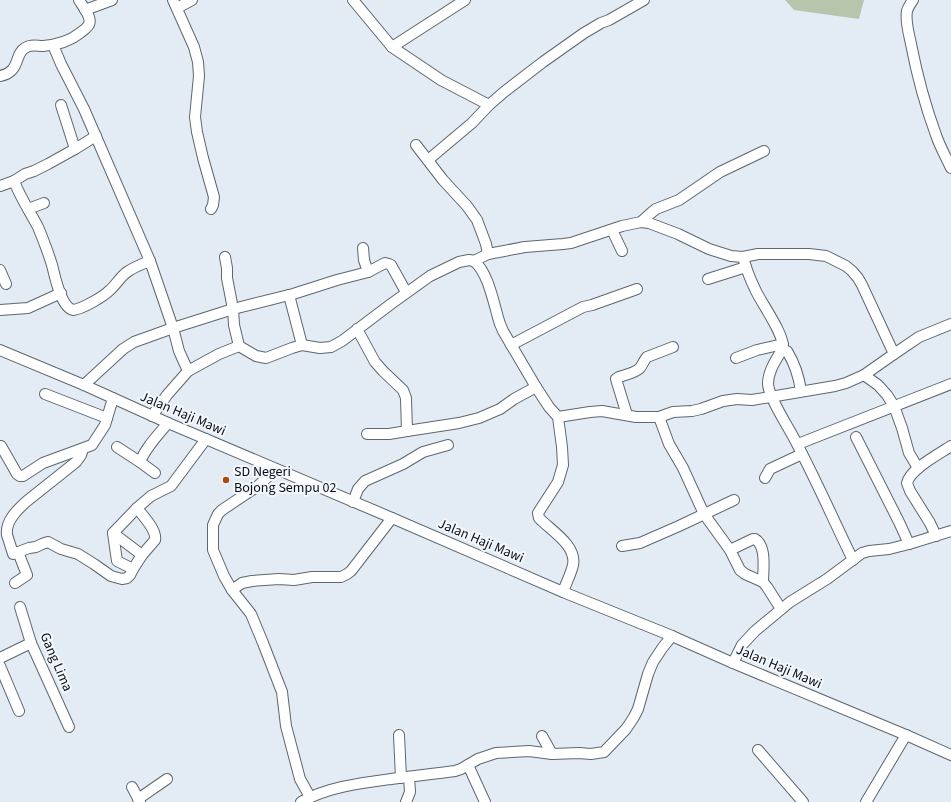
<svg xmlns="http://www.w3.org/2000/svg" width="951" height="802" font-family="'Source Sans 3',sans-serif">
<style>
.green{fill:#b8c5ad}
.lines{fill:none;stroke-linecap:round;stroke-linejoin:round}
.minor-casing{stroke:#5e666e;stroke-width:12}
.minor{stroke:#fff;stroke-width:10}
.poi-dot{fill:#af4b1a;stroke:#f3f8fe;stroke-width:1.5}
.labels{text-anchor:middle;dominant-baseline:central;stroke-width:4;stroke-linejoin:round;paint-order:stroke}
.street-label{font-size:14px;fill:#0c0f12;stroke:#f3f8fe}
.poi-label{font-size:14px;fill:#0c0f12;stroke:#f3f8fe;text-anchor:start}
</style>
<rect width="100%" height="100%" fill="#e3ecf5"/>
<path class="green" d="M785,0h79l-5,19 -65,-9z"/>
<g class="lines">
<defs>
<g id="minor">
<path d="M173,0l21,47 4,15 1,14 -4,41 2,15 6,26 11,39 -1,8 -2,4"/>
<path d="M353,0l39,47 49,33 48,25"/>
<path d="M913,0c-2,3 -5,7 -6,11 -2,10 2,23 4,33 6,31 14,61 25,91 4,12 10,22 15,33"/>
<path d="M177,8l15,-8"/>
<path d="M85,10l27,-10"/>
<path d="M53,45l8,19 23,45 66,152 23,67 6,23 9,20"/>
<path d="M392,47l73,-47"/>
<path d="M0,76c21,-4 14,-22 25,-28 5,-4 12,-2 18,-2 13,-1 27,-5 37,-13 2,-2 5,-3 7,-6 8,-7 -4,-20 -8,-27"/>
<path d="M61,105l14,44"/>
<path d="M416,145l27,35 24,26 10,14 9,24 2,10"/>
<path d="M428,160l44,-37 17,-18 15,-13 39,-30 41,-29 17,-10 8,-3 35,-20"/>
<path d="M14,181c6,16 16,31 24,46 5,12 10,25 14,38 3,12 9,42 21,45 9,-1 30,-13 37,-20 6,-5 10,-13 17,-18 7,-5 15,-8 23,-11"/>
<path d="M0,186l14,-5 11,-7 9,-3 14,-7 27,-15 21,-13"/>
<path d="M28,209l16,-6"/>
<path d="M641,222l10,-9 5,-4 23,-9 41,-28 44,-21"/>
<path d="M612,230l10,21"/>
<path d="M363,248l1,12 4,12"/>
<path d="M225,257l2,11v10l6,31 1,16 5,21 17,10 10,2 26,-10 10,-3 18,3 11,-1 11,-6 49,-37 39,-28 29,-14 10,-2 5,1 14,-7 37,-7 38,-3 8,-1 51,-17 19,-4 8,1 29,11 31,15 22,7 12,1 15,-3h51l17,2 20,10 6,5 6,7 4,7 32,69"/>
<path d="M743,257c3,11 7,22 12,32 6,14 29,44 28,59 -6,11 -15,22 -15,36 1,15 22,45 29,60 20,38 37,77 56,116"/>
<path d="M474,261c15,12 20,45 26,63l3,7 33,56 13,20 9,10 4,30 1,18 -5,17 -20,31 1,5c11,12 38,27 34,47 -2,9 -7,18 -10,27"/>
<path d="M0,270l6,14"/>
<path d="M708,279l38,-12"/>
<path d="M289,295l13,50"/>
<path d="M0,310l28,-2 33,-15"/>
<path d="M357,329l18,33 8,9 20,19 3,8 1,33"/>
<path d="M511,345l72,-38 9,-2 45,-16"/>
<path d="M0,350l84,35 84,38 224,95 171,74 109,44 61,27 173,72 45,20"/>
<path d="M787,351c8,13 12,26 14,40"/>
<path d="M736,358l21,-8 26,-6"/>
<path d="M864,375l14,10 9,10 7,11 8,22 7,25 9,15"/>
<path d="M84,385l39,-36 11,-7 39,-14 60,-19 60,-15 44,-14 31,-8 17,-9 4,1 2,1 15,27"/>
<path d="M45,394l62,24"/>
<path d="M627,415l-11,-36 3,-2c6,-2 16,-4 21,-9 3,-4 4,-8 7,-11l26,-10"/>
<path d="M152,416l15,-21 21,-24 31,-17 20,-8"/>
<path d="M558,417l32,-5 12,-1 34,6h23l14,-5 19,-1 9,-2 22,-8 14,-2 15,1 83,-14 11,-3 18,-8 30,-21 25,-17 32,-13"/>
<path d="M659,417l10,27 14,24 21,46 26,36 10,20 5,4 18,8 4,5 14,22"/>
<path d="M367,434h22l18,-3 52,-8 20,-5 21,-9 14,-10 22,-12"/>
<path d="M856,437l43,85 10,22"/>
<path d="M798,444l153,-60"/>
<path d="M1,446l16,28 3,2h3l20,-13 49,-18 13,-20 8,-27"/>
<path d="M117,447l23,15c6,-15 18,-27 28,-39"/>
<path d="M83,449l-2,6 -5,7 -49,39c-9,8 -22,20 -20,34 2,6 4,12 6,19l16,-6 7,-1 6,-3 6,-2 13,7 17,5 16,10 17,12 11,3 5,-1 3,-3 3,-6 9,-14 13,-15c2,-10 -12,-24 -18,-32"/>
<path d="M140,462l15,11"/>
<path d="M276,469l-18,17 -36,24 -4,4 -5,11v25l11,26 8,14 19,24 12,29 19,49 4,34 14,53 10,18"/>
<path d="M765,478l5,-9 32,-15"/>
<path d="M353,502l5,-13 7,-8 38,-17 20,-12 25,-7"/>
<path d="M113,533l4,28 16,8"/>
<path d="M936,536l-6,-13 -20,-32 -3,-8c3,-14 32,-29 44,-37"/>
<path d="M622,546l18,-3 39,-17 55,-26"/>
<path d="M730,550l23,-11h2c12,7 8,31 8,43"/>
<path d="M142,555l-29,-22 24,-25 14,-12 20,-10 35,-47"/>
<path d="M15,583l12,-8 -9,-23"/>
<path d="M232,590l10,-7 10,-2 27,-2 15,1 18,-3h29l6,-3 4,-3 41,-53"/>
<path d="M20,607l11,36 38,84"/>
<path d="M0,658l31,-15"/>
<path d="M733,663l9,-18 13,-14 35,-29 37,-23 35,-26 7,-2 20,-2 20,-5 42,-13"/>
<path d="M0,666l19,45"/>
<path d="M399,735l2,43"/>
<path d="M542,736l10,18"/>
<path d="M758,750l45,52"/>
<path d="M468,765l17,37"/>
<path d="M132,787l8,15"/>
<path d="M138,799l29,-20"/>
<path d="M301,802c27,-15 60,-19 90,-23 21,-3 43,-5 64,-8l6,-2 17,-10 18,-6 33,-2 23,3 27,-1 12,1 13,-2 22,-23 8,-12 4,-8 10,-35 5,-12 10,-15 9,-11"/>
<path d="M406,802l4,-10 -1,-15"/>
<path d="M866,802l40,-67"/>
</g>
</defs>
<use href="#minor" class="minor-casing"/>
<use href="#minor" class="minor"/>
</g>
<circle class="poi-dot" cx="226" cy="480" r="4"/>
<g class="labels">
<g class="street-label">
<text transform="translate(183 414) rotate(23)">Jalan Haji Mawi</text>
<text transform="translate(481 541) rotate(23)">Jalan Haji Mawi</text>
<text transform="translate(56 662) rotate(67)">Gang Lima</text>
<text transform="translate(779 667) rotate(23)">Jalan Haji Mawi</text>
</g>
<g class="poi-label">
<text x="234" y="472">SD Negeri<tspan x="234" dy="16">Bojong Sempu 02</tspan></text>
</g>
</g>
</svg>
